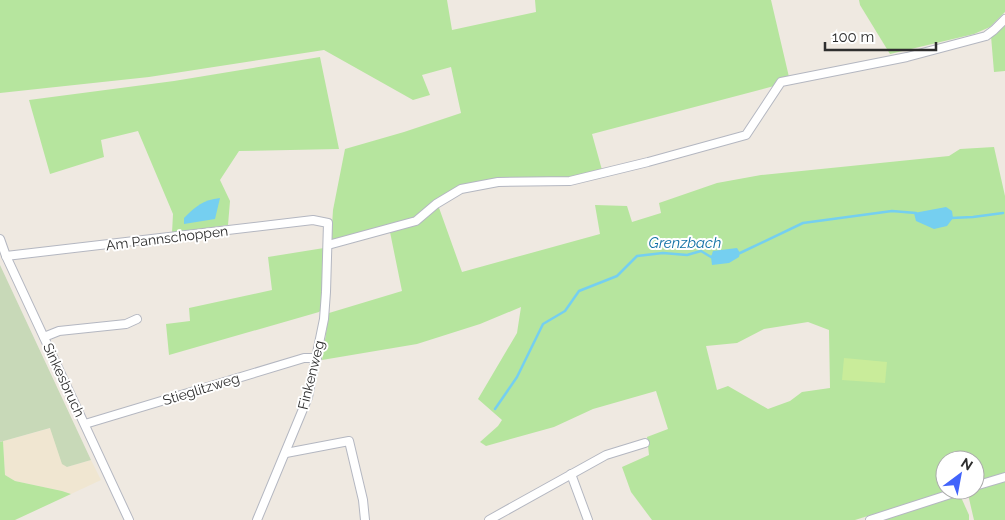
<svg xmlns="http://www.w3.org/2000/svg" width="1005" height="520" font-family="Raleway,sans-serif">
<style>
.education{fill:#f0e6d1}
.green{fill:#b6e59e;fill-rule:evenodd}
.cemetery{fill:#c8d9b8}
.pitch{fill:#c9ec9a}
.water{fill:#75cff0}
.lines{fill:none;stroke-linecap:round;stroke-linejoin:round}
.stream{stroke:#75cff0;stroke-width:2.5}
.street-casing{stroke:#b4b7c1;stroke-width:10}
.street{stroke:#fff;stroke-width:8}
.labels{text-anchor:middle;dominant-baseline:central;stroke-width:4;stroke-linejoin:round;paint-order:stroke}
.street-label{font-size:14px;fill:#2e2e2e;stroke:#fff}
.water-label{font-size:15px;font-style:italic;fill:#0d6fa3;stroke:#fff}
</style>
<rect width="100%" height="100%" fill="#efe9e1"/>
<path class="education" d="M51,428l16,39 24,-7 10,20 -30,14 -9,-3 -47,-10 -10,-6 -2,-34z"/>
<g class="green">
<path d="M0,0h447l5,30 84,-18 -1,-12h236l18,77 -10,3 -5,6 -182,48 10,36 -32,8h-72l-39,9 -21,18 24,67 138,-38 -5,-29 32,1 5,16 29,-9 -2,-10 58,-20 44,-8 188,-19 11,-7 34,-2 11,49v324h-31l-7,-30h8v-30h-30v30h6l-96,30h-203l-21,-28 -9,-25 27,-12 -2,-18 21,-8 -12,-38 -63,18 -39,18 -68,19 -6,-4 18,-16 4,-6 -24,-21 39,-66 4,-26 -41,17 -63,20 -95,16 7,-47 73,-22 -12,-59 -59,10 2,-32 12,-61 59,-17 57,-19 -10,-46 -29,8 8,20 -17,5 -89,-50 -175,27 -149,16zM808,322l21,8 1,58 -28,4 -12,9 -22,8 -40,-23 -11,4 -11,-44 31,-3 27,-14z"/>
<path d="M859,0h146v12l-15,15 -16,7 -84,20 -30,-49z"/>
<path d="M1005,22v49l-11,1 -3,-36z"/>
<path d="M320,57l19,92 -100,2 -19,29 10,21 -2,24 -56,8 1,-19 -35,-83 -37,9 3,17 -54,17 -21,-74 145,-19z"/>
<path d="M324,248l-3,62 -2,2 -150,43 -3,-31 24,-3 -1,-13 83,-18 -4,-33z"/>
<path d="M3,441l2,34 10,6 47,10 9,3 -56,26h-15v-78z"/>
<path d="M960,495l9,20v5h-85z"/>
</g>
<path class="cemetery" d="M0,265l91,195 -24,7 -5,-3 -12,-36 -50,14z"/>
<path class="pitch" d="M844,358l43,4 -2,21 -43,-3z"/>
<g class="water">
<path d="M220,198l-5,21 -31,5v-6c12,-12 19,-18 36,-20z"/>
<path d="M946,207l6,4 1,7 -6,8 -13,3 -18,-8 -2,-8z"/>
<path d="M737,248l3,5 -1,4 -10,6 -17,2 -1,-8 2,-6z"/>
</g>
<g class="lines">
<g class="stream">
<path d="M951,218l22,-1 30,-4"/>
<path d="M736,253h4l63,-30 89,-12 24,2"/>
<path d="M495,409l22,-32 26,-53 22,-13 14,-20 38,-15 20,-20 26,-3 24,2 14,-4 10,6 3,-1"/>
</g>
<defs>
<g id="street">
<path d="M0,239l6,17 123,264"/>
<path d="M328,245l88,-24 20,-17 25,-15 37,-7 72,-1 78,-19 98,-27 35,-53 126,-25 79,-21 8,-6 11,-11"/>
<path d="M6,256l307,-36 15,3 -2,69 -2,27 -16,78 -51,123"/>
<path d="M44,337l15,-6 67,-7 11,-5"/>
<path d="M85,424l219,-66h13"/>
<path d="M286,453l63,-12 14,59 2,20"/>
<path d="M571,474l17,46"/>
<path d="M975,486l30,-9"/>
<path d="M489,520l117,-65 39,-12"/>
<path d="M870,520l93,-30"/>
</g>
</defs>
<use href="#street" class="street-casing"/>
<use href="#street" class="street"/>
</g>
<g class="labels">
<g class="street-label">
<text transform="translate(167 238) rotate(-7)">Am Pannschoppen</text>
<text transform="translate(311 375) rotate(-76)">Finkenweg</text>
<text transform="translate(64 380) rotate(65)">Sinkesbruch</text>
<text transform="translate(201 389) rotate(-17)">Stieglitzweg</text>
</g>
<g class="water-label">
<text x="685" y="243">Grenzbach</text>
</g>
</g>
<g transform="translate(960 475) rotate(32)"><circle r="24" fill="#ffffff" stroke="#ababab"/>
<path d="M0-4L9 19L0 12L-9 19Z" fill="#4264fb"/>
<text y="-8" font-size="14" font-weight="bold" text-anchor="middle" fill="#2e2e2e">N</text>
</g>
<path d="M825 42v8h111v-8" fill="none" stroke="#2e2e2e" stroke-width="2.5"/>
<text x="832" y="42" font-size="15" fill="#2e2e2e" stroke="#ffffff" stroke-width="4" paint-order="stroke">100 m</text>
</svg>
